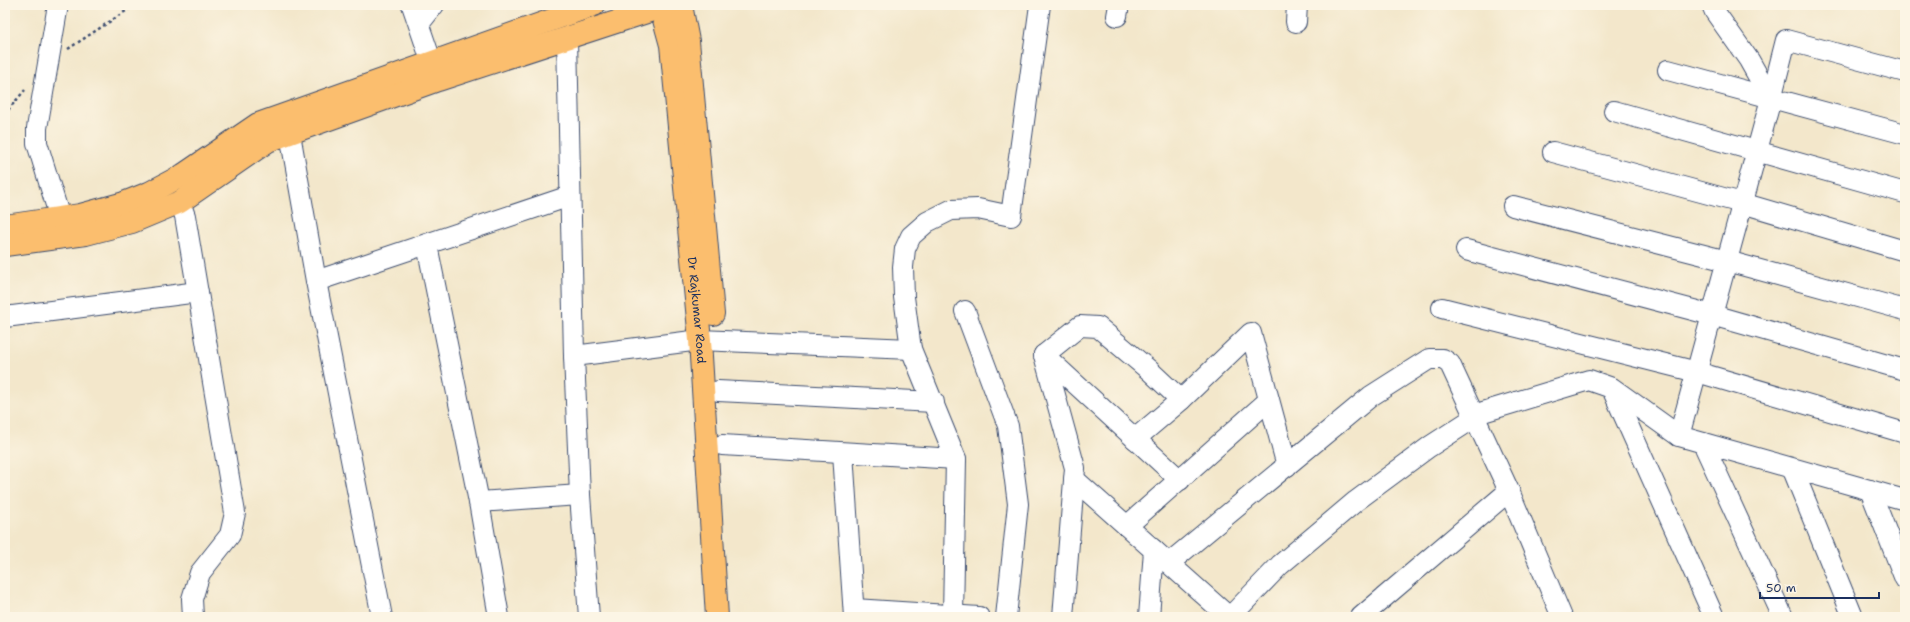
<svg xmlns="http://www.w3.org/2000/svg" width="1910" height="622" font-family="'Shantell Sans',sans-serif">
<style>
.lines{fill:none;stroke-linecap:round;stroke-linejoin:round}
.minor-casing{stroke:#3b4b6e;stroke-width:22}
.major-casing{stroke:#3b4b6e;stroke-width:24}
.path{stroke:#3b4b6e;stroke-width:2.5;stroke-dasharray:3 3;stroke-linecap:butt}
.minor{stroke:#fff;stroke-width:20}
.major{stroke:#fbbe6e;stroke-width:22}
.labels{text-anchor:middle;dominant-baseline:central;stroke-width:4;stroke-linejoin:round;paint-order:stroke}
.street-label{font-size:12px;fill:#1b2f5e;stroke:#fcf5e5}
</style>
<rect width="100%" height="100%" fill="#fcf5e5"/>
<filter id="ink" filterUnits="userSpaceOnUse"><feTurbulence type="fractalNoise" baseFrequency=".025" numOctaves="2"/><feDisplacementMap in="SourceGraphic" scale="8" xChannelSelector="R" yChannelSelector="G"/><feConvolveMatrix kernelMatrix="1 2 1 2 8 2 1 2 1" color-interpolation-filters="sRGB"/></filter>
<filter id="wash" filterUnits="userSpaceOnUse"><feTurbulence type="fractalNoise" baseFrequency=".012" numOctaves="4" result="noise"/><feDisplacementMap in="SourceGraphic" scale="16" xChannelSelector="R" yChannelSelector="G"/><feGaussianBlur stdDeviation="0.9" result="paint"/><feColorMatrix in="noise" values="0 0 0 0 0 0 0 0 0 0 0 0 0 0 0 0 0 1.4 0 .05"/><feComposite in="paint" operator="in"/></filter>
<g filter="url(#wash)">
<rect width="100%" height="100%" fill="#f3e7cb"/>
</g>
<g filter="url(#ink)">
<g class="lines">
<defs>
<g id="minor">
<path d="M58,5l-21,123v15l23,75"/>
<path d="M412,5l25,73"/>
<path d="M1712,5l3,7 34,48 22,39"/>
<path d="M1117,16l2,-11"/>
<path d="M1296,22l1,-17"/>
<path d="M419,24l15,-19"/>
<path d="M567,39l7,317 6,139 9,122"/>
<path d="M1668,70l237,64"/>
<path d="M1614,111l291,82"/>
<path d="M285,118l5,16 26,147 66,336"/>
<path d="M1553,152l189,51 163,48"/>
<path d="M180,202l5,14 50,297 -5,22 -30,38 -8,26 1,18"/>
<path d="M1513,206l214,55 178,49"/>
<path d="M427,245l52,257 20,115"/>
<path d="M1466,250l246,65 193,55"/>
<path d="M316,281l254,-85"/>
<path d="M1442,308l255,64 208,61"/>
<path d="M965,311l43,115 10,78 -12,113"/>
<path d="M5,317l193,-25"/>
<path d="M1044,355l31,113 -12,149"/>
<path d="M1044,355l136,125"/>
<path d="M1044,355l36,-29 18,1 51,43 32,30"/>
<path d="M574,356l126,-16 211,9"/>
<path d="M1612,389l102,228"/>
<path d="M718,391l216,11"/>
<path d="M1679,436l92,-337 15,-59 119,32"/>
<path d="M1135,439l46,-39 70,-67 36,133"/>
<path d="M1703,443l80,174"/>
<path d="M722,445l234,14"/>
<path d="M843,453l11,164"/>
<path d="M1793,470l60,147"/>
<path d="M1074,479l155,138"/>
<path d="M1870,490l35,89"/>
<path d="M479,502l101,-7"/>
<path d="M1127,526l142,-126"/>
<path d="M1169,563l202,-167 58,-37h14l7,5 59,127 53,126"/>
<path d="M854,609l125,8"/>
<path d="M953,615l3,-156 -45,-110 -7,-52 -1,-30 2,-18 6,-13 16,-14 24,-12 27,-1 33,7 29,-211"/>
<path d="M1149,617l5,-67"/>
<path d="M1230,617l50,-52 76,-64 73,-54 54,-35 106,-32 23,8 67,48 226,64"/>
<path d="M1361,617l148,-126"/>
</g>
<g id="major">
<path id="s1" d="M660,5l11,40 29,295 17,277"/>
<path d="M681,5l7,36 25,273"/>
<path d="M5,226l75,-11 44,-12 25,-10 34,-18 75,-51 336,-119"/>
<path d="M5,245l81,-11 46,-12 48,-20 88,-61 170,-61 230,-75"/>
</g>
</defs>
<use href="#minor" class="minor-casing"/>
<use href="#major" class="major-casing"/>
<g class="path">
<path d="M68,49l67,-44"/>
<path d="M8,110l17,-20"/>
</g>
<use href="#minor" class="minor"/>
<use href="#major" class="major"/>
</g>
</g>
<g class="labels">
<g class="street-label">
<text stroke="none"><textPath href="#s1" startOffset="308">Dr Rajkumar Road</textPath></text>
</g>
</g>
<rect width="1910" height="622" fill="none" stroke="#fcf5e5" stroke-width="20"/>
<path d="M1760 592v6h119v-6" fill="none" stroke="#1b2f5e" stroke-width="2"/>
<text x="1766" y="592" font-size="12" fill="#1b2f5e" stroke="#fcf5e5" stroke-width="3" paint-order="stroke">50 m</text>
</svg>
